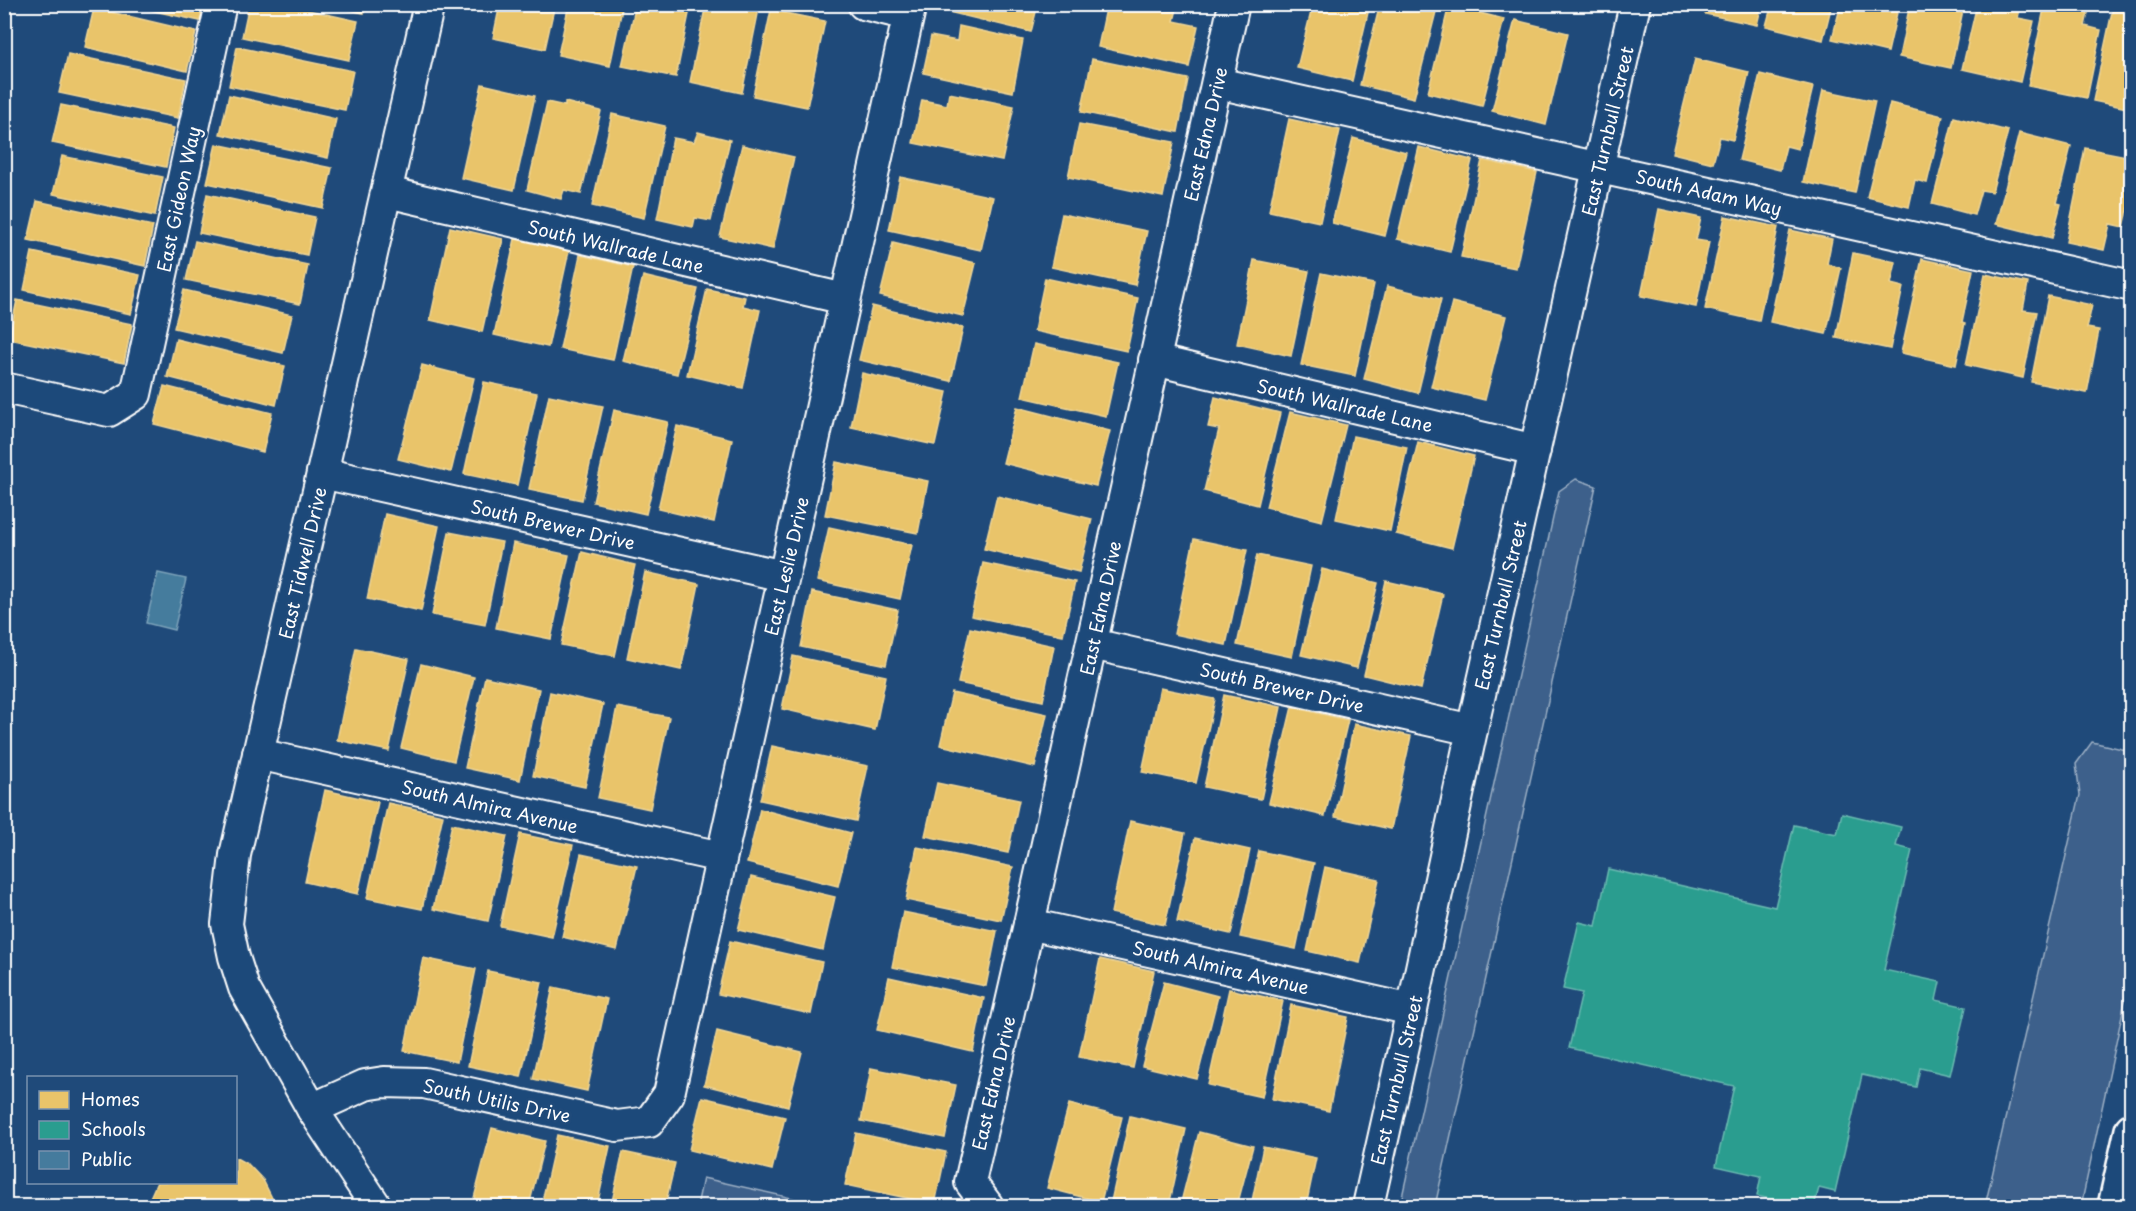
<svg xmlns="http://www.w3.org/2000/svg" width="2136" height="1211" font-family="'Playpen Sans',sans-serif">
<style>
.green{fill:#3c618b;stroke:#9eb0c5;stroke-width:1.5}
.homes{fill:#e9c46a;stroke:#f0d697;stroke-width:1.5}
.schools{fill:#2a9d8f;stroke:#6abab1;stroke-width:1.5}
.public{fill:#457b9d;stroke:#7da3ba;stroke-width:1.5}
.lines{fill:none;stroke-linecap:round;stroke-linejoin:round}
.minor-casing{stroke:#fff;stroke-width:34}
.secondary-casing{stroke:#fff;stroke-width:38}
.minor{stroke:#1f4a7a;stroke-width:30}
.secondary{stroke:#1f4a7a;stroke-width:33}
.labels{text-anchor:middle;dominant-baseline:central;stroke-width:6;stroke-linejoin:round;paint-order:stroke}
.street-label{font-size:18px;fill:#fff;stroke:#1f4a7a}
</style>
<rect width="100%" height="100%" fill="#1f4a7a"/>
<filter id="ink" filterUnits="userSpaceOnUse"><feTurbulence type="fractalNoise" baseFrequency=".0167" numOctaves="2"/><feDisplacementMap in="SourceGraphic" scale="12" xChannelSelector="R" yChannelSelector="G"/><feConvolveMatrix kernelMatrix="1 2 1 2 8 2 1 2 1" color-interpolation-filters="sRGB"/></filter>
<g filter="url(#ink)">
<g class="green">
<path d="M1576,479l20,7 -161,720h-35l159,-715z"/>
<path d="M2092,742l39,9v222l-50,233h-96l95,-411 -4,-31z"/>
<path d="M703,1178l124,28h-130z"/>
</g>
<g class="homes">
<path d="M4,4h8l-6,26h-2z"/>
<path d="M123,4h80l-3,17z"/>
<path d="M249,4h32l77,17 -9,39 -107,-23z"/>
<path d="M323,4h43l-2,9z"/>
<path d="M500,4h55l-10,45 -52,-11z"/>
<path d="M569,4h54l-13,62 -52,-11z"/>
<path d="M636,4h55l-15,73 -54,-11z"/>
<path d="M706,4h54l-18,89 -52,-11z"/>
<path d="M937,4h101l-7,28 -95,-23z"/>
<path d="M1107,4l71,1 -4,16 24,5 -9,41 -91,-20z"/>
<path d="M1313,4h57l-18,77 -55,-13z"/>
<path d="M1380,4h58l-24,94 -54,-13z"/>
<path d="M1706,4h56l-5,21 -52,-11z"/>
<path d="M1772,4h60l-9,36 -57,-14z"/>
<path d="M1841,4h58l-11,48 -56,-13z"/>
<path d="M1910,4h58l-1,7 -4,-1 -12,58 -52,-11z"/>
<path d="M1977,4h44l-3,14 16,3 -14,61 -58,-13z"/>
<path d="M2045,4h45l-5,22 16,4 -14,68 -59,-12z"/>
<path d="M1449,5l55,14 -22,87 -54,-13z"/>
<path d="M2113,7l19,4v98l-39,-8z"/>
<path d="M94,8l102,24 -9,39 -102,-24z"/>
<path d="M771,10l54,11 -18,86 -54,-11z"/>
<path d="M1515,20l53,13 -22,92 -54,-14z"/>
<path d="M959,26l64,14 -10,52 -90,-19 8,-37 26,5z"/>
<path d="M237,47l116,24 -8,39 -116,-24z"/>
<path d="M68,54l118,25 -8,39 -119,-25z"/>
<path d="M1092,59l96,20 -10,53 -97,-20z"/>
<path d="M1695,59l54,13 -16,68 -13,-3 -7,26 -41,-10z"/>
<path d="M1760,74l53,13 -15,62 -12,-3 -6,24 -41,-10z"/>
<path d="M482,84l53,12 -21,94 -53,-12z"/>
<path d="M1823,90l52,11 -20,92 -52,-11z"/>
<path d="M949,93l65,13 -12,55 -89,-18 9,-43 25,5z"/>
<path d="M229,95l107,24 -8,39 -108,-24z"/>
<path d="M547,102l18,4v-4l36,9 -20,83 -17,-4 -3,9 -34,-9z"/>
<path d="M1890,103l53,13 -16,67 -12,-3 -6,27 -42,-10z"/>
<path d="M61,105l113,23 -8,39 -114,-24z"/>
<path d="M612,114l53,12 -21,92 -52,-12z"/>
<path d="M1954,117l54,14 -16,61 -11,-2 -7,25 -42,-11z"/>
<path d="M1289,119l51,11 -20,92 -51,-11z"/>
<path d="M1079,124l95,18 -11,55 -95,-20z"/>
<path d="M698,132l32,8 -19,81 -16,-3 -2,9 -36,-8 16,-81 21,4z"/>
<path d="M2019,133l52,13 -14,57 4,1 -9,34 -56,-14z"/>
<path d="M1353,138l53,14 -21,84 -53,-13z"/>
<path d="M216,144l116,24 -9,40 -116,-25z"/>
<path d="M742,145l52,12 -21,92 -53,-12z"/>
<path d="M1419,147l53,13 -22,92 -53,-13z"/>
<path d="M2085,148l47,9v35l-8,35 -14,-3 -6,26 -38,-8z"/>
<path d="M62,156l101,21 -8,39 -102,-22z"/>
<path d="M1482,160l55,12 -21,96 -55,-11z"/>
<path d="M900,177l93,20 -12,53 -92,-20z"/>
<path d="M207,194l108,23 -8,38 -108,-22z"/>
<path d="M37,201l116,25 -8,40 -117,-26z"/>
<path d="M1659,209l42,9 -5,22 13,2 -13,65 -55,-11z"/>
<path d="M1062,214l85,17 -12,54 -84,-18z"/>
<path d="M1725,216l53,11 -19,94 -54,-12z"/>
<path d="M450,227l53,12 -21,93 -52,-12z"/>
<path d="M1790,230l42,9 -5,25 14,4 -15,66 -56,-12z"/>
<path d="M515,239l54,12 -21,96 -54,-12z"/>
<path d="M195,241l113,24 -8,39 -114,-24z"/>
<path d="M893,243l83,20 -13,53 -83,-20z"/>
<path d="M32,252l108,23 -9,39 -107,-24z"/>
<path d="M1853,253l43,9 -5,22 12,3 -13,62 -54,-11z"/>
<path d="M580,255l53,12 -20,93 -53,-11z"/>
<path d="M1922,259l51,11 -11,52 3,1 -9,42 -55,-12z"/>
<path d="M1254,260l55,11 -18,85 -54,-12z"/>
<path d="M1321,273l53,11 -19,92 -54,-11z"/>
<path d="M1985,274l43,9 -5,27 14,2 -14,66 -57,-13z"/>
<path d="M643,276l55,13 -21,85 -54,-13z"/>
<path d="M1045,278l93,20 -11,53 -93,-20z"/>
<path d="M1387,286l54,13 -23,94 -54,-14z"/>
<path d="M707,289l38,8 -2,9 17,4 -17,78 -56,-13z"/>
<path d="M184,290l108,25 -9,38 -109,-25z"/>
<path d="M2048,296l44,9 -5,23 12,2 -12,63 -56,-11z"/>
<path d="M17,300l115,24 -8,39 -115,-24z"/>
<path d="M1452,302l54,14 -21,84 -54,-13z"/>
<path d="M872,306l91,22 -12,53 -92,-21z"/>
<path d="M176,339l109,27 -9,39 -109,-28z"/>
<path d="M1034,344l84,18 -12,54 -84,-19z"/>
<path d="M422,365l52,13 -23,94 -53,-13z"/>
<path d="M862,373l85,19 -12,53 -84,-18z"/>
<path d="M484,382l53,11 -20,92 -53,-11z"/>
<path d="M164,386l108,27 -9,39 -109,-28z"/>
<path d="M549,395l54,11 -21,94 -53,-11z"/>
<path d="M1215,397l65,16 -22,92 -54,-14 15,-62 -11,-2z"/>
<path d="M1017,407l93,24 -14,55 -93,-23z"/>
<path d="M614,410l54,12 -22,92 -53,-12z"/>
<path d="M1290,412l56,13 -24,96 -56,-14z"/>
<path d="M677,426l55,13 -18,83 -56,-13z"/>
<path d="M1353,436l54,11 -17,84 -54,-12z"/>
<path d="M1418,442l56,14 -22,92 -56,-14z"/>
<path d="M836,462l92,19 -10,52 -93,-18z"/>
<path d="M997,496l95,23 -13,53 -95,-23z"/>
<path d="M385,514l54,12 -18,85 -54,-12z"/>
<path d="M829,527l83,18 -12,54 -83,-18z"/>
<path d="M449,532l53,10 -17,83 -53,-10z"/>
<path d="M1194,539l53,11 -21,95 -52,-11z"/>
<path d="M513,543l56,12 -18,84 -55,-11z"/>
<path d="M582,552l53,13 -20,91 -54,-11z"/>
<path d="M1257,555l54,11 -19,91 -55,-12z"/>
<path d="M983,563l92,19 -12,53 -92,-19z"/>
<path d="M1322,569l56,14 -21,85 -56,-13z"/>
<path d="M645,572l54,12 -18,86 -54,-12z"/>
<path d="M1386,581l57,13 -22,95 -57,-14z"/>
<path d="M812,592l86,18 -12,55 -85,-18z"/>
<path d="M970,628l84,18 -11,55 -85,-18z"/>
<path d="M356,648l53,11 -20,92 -52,-11z"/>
<path d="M793,656l93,20 -11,54 -93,-21z"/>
<path d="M421,664l53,13 -20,84 -53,-13z"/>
<path d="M485,677l54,12 -19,91 -55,-12z"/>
<path d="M1160,688l55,11 -19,84 -54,-11z"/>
<path d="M550,692l53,12 -18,83 -52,-11z"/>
<path d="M952,693l95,21 -12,53 -95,-22z"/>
<path d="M1224,695l57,12 -20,92 -57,-12z"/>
<path d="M617,707l52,10 -19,92 -52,-11z"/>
<path d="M1292,707l56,13 -23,96 -56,-13z"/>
<path d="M1354,724l57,12 -20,93 -56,-12z"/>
<path d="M772,746l96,20 -12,55 -96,-21z"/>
<path d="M937,783l82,17 -11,53 -83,-17z"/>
<path d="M325,790l53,12 -20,92 -53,-12z"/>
<path d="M388,803l55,12 -21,94 -55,-11z"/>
<path d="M760,809l91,24 -13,53 -91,-23z"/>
<path d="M1130,821l55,12 -20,92 -54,-12z"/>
<path d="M452,824l55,12 -19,85 -55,-12z"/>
<path d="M520,834l53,11 -21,92 -52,-11z"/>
<path d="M1195,838l55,12 -19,84 -54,-12z"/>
<path d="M917,847l96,20 -12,53 -95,-20z"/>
<path d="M1259,851l55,12 -18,86 -56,-12z"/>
<path d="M581,854l56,12 -20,84 -55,-13z"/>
<path d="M1325,867l54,12 -19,84 -53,-12z"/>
<path d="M751,877l84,20 -12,53 -85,-20z"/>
<path d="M903,912l94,19 -11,55 -94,-19z"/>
<path d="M730,941l92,21 -11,52 -93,-20z"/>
<path d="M423,958l53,11 -19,93 -53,-11z"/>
<path d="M1100,959l54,12 -21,97 -54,-11z"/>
<path d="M488,971l54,11 -21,95 -53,-11z"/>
<path d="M889,977l95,21 -11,54 -96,-22z"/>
<path d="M1164,982l54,14 -21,83 -55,-13z"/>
<path d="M553,987l54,12 -20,92 -54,-12z"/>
<path d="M1229,989l54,12 -21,96 -54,-12z"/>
<path d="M1291,1005l57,12 -19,94 -57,-12z"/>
<path d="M717,1031l85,21 -14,54 -84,-21z"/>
<path d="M871,1068l85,17 -11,53 -84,-17z"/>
<path d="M702,1097l83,20 -13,53 -83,-20z"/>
<path d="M1069,1104l53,13 -21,85 -54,-14z"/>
<path d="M1130,1116l56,13 -17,77h-59z"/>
<path d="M492,1128l53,13 -16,65h-57z"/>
<path d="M1199,1132l54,14 -16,60h-57z"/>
<path d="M856,1133l90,19 -11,52 -90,-19z"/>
<path d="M557,1135l53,11 -13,60h-56z"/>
<path d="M1263,1147l53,11 -10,48h-55z"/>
<path d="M623,1152l52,11 -10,43h-54z"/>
<path d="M236,1158l13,7 14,15 9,18 1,8h-125l1,-6 8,-18h79z"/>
</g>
<path class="schools" d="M1842,813l59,14 -5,19 16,4 -28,120 56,12 -4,18 30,7 -16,68 -30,-7 -4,19 -54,-12 -27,117 -16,-4 -5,18h-12l-45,-10 4,-20 -45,-10 18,-80 -165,-38 13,-55 -19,-4 16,-67 17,4 12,-57 167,38 19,-82 43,9z"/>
<path class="public" d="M158,573l28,6 -12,51 -28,-7z"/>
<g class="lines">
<defs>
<g id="minor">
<path d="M863,4l45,11"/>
<path d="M1217,83l915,203"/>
<path d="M387,192l458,107"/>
<path d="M1154,360l381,90"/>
<path d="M4,388l105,23 27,-17 85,-390"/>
<path d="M322,473l462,103"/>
<path d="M1092,644l380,86"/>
<path d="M258,754l463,103"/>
<path d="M1029,924l383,86"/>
<path d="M312,1109l53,-24 19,-3 40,1 193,43 32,-4 20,-28 242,-1090"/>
<path d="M376,1206l-64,-97 -68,-121 -10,-31 -7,-33 8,-69 194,-851"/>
<path d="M988,1206l-18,-24 59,-258 205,-920"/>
<path d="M1368,1206l44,-196 60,-280 163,-726"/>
</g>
<path id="secondary" d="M2115,1206l17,-76"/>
</defs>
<use href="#minor" class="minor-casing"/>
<use href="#secondary" class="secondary-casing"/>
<use href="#minor" class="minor"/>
<use href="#secondary" class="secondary"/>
</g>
</g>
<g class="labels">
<g class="street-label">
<text transform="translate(1607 131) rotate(-77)">East Turnbull Street</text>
<text transform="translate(1205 134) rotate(-77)">East Edna Drive</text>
<text transform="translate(1709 192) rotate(13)">South Adam Way</text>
<text transform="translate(178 199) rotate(-78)">East Gideon Way</text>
<text transform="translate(616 246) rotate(13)">South Wallrade Lane</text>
<text transform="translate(1345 405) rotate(13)">South Wallrade Lane</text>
<text transform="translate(553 524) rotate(13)">South Brewer Drive</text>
<text transform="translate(302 563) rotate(-77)">East Tidwell Drive</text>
<text transform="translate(786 566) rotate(-77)">East Leslie Drive</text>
<text transform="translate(1500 605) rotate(-77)">East Turnbull Street</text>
<text transform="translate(1100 608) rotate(-78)">East Edna Drive</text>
<text transform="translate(1282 687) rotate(13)">South Brewer Drive</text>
<text transform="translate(490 806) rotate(13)">South Almira Avenue</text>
<text transform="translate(1221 967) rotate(13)">South Almira Avenue</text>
<text transform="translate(1396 1080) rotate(-77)">East Turnbull Street</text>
<text transform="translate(993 1083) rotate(-77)">East Edna Drive</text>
<text transform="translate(497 1100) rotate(12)">South Utilis Drive</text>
</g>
</g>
<rect width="2136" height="1211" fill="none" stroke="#1f4a7a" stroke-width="24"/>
<rect x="12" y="12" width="2112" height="1187" fill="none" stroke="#fff" stroke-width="2" filter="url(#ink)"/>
<rect x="27" y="1076" width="210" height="108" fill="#1f4a7a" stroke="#7992af" stroke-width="1.5"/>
<rect x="39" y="1091" width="30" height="18" fill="#e9c46a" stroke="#7992af" stroke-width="1.5"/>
<text x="81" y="1106" font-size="18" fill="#ffffff">Homes</text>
<rect x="39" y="1121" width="30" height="18" fill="#2a9d8f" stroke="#7992af" stroke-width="1.5"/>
<text x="81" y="1136" font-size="18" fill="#ffffff">Schools</text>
<rect x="39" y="1151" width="30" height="18" fill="#457b9d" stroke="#7992af" stroke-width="1.5"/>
<text x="81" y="1166" font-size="18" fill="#ffffff">Public</text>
</svg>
